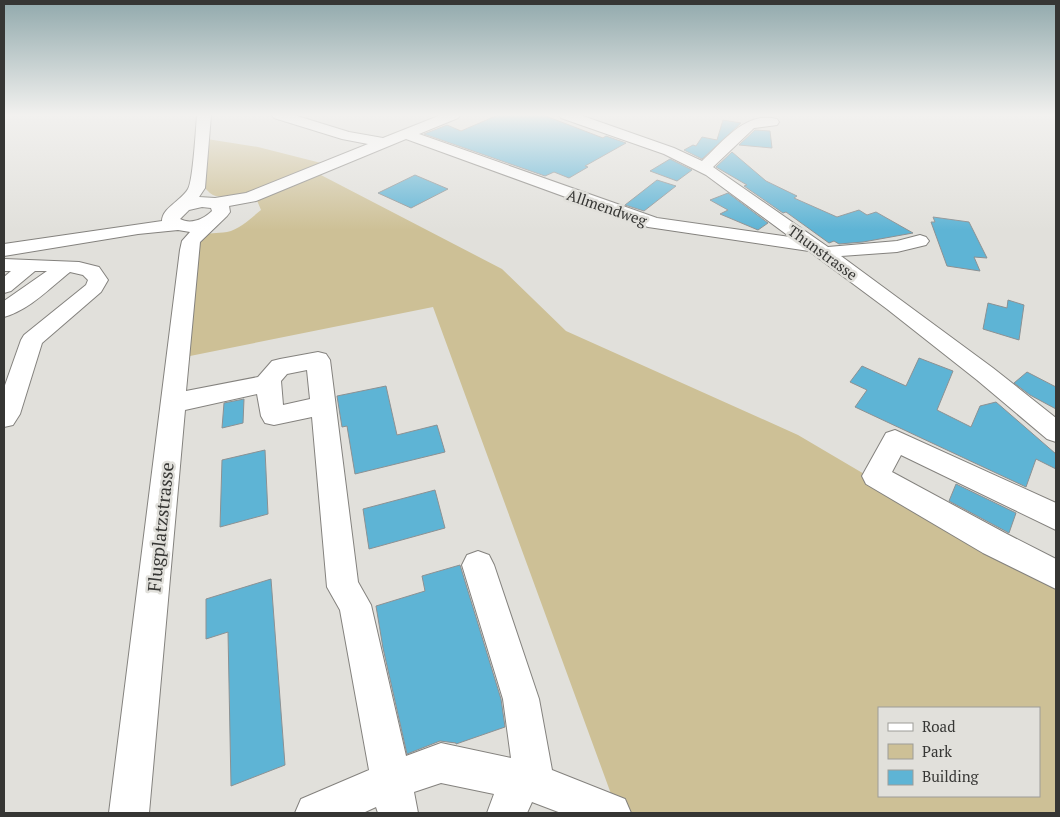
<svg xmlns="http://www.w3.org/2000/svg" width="1060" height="817" font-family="'PT Serif',serif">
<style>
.green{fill:#cdc096;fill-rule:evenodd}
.building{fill:#5eb4d5;stroke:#8c9193}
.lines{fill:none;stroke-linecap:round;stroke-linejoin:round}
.minor-casing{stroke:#84827e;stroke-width:2}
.minor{fill:#fff;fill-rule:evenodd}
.labels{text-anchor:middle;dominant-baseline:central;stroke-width:5;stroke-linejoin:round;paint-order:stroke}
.far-street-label{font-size:15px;fill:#363634;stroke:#e1e0db}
.street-label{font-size:18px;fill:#363634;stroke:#e1e0db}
</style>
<rect width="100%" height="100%" fill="#e1e0db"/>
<g class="green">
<path d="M207,139l51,8 63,16c-24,10 -81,38 -105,33 -5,-1 -8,-5 -12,-9z"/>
<path d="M319,174l183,95 64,62 232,104 258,152v226h-438l-185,-506 -248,50 14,-119c11,-7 17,-4 28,-6 13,-3 24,-14 34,-22l-5,-12zM879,708h160v88h-160z"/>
</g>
<g class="building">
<path d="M498,115h45l60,23 3,-2 20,7 -41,23 3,1 -19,11 -15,-6 -9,4 -121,-42 23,-9 14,6z"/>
<path d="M723,120l18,3 -39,36 -18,-9 9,-5 3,1 6,-9 15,3z"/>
<path d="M755,130l15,1 2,17 -33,-3z"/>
<path d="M732,152l34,29 31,15 -3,2 43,19 22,-7 8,5 9,-3 37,21 -50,9 -24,2 -5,-3 -5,2 -43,-31 -3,1 -39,-27 3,-1 -31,-18z"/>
<path d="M670,159l22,11 -15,11 -27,-10z"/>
<path d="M415,175l33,14 -37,19 -33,-15z"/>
<path d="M657,180l19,6 -32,25 -19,-6z"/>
<path d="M728,193l40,30 -10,7 -38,-16 8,-4 -18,-10z"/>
<path d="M933,217l36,5 18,36 -13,-1 6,14 -33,-5 -16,-44h4z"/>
<path d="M1008,300l16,5 -5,35 -36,-11 5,-26 19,5z"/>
<path d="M919,358l34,13 -16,39 34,17 9,-21 16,-4 60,52v15l-20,-10 -10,28 -171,-80 12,-17 -17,-8 12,-16 44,20z"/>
<path d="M1027,372l29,15v22l-26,-14 -16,-12z"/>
<path d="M386,386l11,49 40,-10 8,27 -90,22 -8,-48 -5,1 -5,-31z"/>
<path d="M244,399l-1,24 -21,5 2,-25z"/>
<path d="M265,450l3,64 -48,13 2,-67z"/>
<path d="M956,484l60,29 -7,20 -60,-32z"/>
<path d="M435,490l10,38 -76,21 -6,-40z"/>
<path d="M460,565l41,134 4,28 -49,17v-1l-16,-2 -33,13 -24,-106 -7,-42 49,-15 -3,-15z"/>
<path d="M271,579l14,186 -54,21 -3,-154 -22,7v-40z"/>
</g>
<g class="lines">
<defs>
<g id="minor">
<path d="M197,115h14l-6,73 -6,9 16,1 31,-5 122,-49 -26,-5 -68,-21 -2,-3h22l55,17 34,6 58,-23h19l-2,3 -39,16 238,84 133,19 -84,-62 -42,-21 -103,-36 -2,-3h21l94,33 28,13c21,-19 43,-50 75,-42l2,3 -2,3 -23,3 -41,39 115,80 69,-6 23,-6 6,2 3,4 -3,4 -29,7 -56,4 152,112 63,50v24l-9,-3 -70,-59 -90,-71 -78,-58 -161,-24 -242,-88 -150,62 -27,5 1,6 -3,4 -27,26 -14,149 72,-14 14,-16 8,-2 38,-7 8,2 4,6 28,222 13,23 35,151 35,-13 70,15 -8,-59 -41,-134 5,-10 11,-4 11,4 5,10 45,134 13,71 73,29 6,14h-70l-29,-11 -5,11h-40l7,-19 -53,-11 -27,9 4,21h-40l-2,-6 -13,6h-68l6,-14 68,-29 -29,-160 -13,-23 -15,-170 -38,8 -9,-2 -4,-7 -4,-22 -72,16 -36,403h-40l71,-563 2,-9 8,-9 -12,-2 -40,4 -134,22v-12l158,-23c0,-13 19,-20 26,-32 5,-8 8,-61 9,-74zM202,207l9,1 1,3c-8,8 -21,14 -32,8l9,-9zM307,370l3,29 -27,6 -2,-24 6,-7z"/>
<path d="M4,259l75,3 20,5 9,13 -7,12 -59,51 -22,71 -7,11 -9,2v-39l17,-48 3,-5 62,-50 2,-5 -5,-5 -13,-3c-20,16 -41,38 -66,45v-16l43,-30h-12l-24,20 -7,2v-16l7,-6h-7z"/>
<path d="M895,430l161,73v27l-155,-75 -9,17 113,61 51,26v30l-73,-36 -117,-69 -4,-8 24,-43z"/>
</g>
</defs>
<use href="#minor" class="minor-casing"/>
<use href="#minor" class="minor"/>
</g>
<linearGradient id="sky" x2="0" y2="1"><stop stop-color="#91a9ac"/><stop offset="0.5" stop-color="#f2f1ef"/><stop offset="1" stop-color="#f2f1ef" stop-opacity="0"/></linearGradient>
<rect width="1060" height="230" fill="url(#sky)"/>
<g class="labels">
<g class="far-street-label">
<text transform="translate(607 207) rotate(19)">Allmendweg</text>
<text transform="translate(823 252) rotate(36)">Thunstrasse</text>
</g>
<g class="street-label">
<text transform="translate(160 527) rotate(-84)">Flugplatzstrasse</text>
</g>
</g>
<rect width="1060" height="817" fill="none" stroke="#363634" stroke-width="10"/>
<rect x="878" y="707" width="162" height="90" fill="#e1e0db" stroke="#9d9c98"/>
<rect x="888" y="723" width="25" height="8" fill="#ffffff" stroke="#9d9c98"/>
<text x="922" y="732" font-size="15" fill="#363634">Road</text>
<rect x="888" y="744" width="25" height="15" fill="#cdc096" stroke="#9d9c98"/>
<text x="922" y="757" font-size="15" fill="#363634">Park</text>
<rect x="888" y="770" width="25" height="15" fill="#5eb4d5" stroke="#9d9c98"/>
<text x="922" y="782" font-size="15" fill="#363634">Building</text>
</svg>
